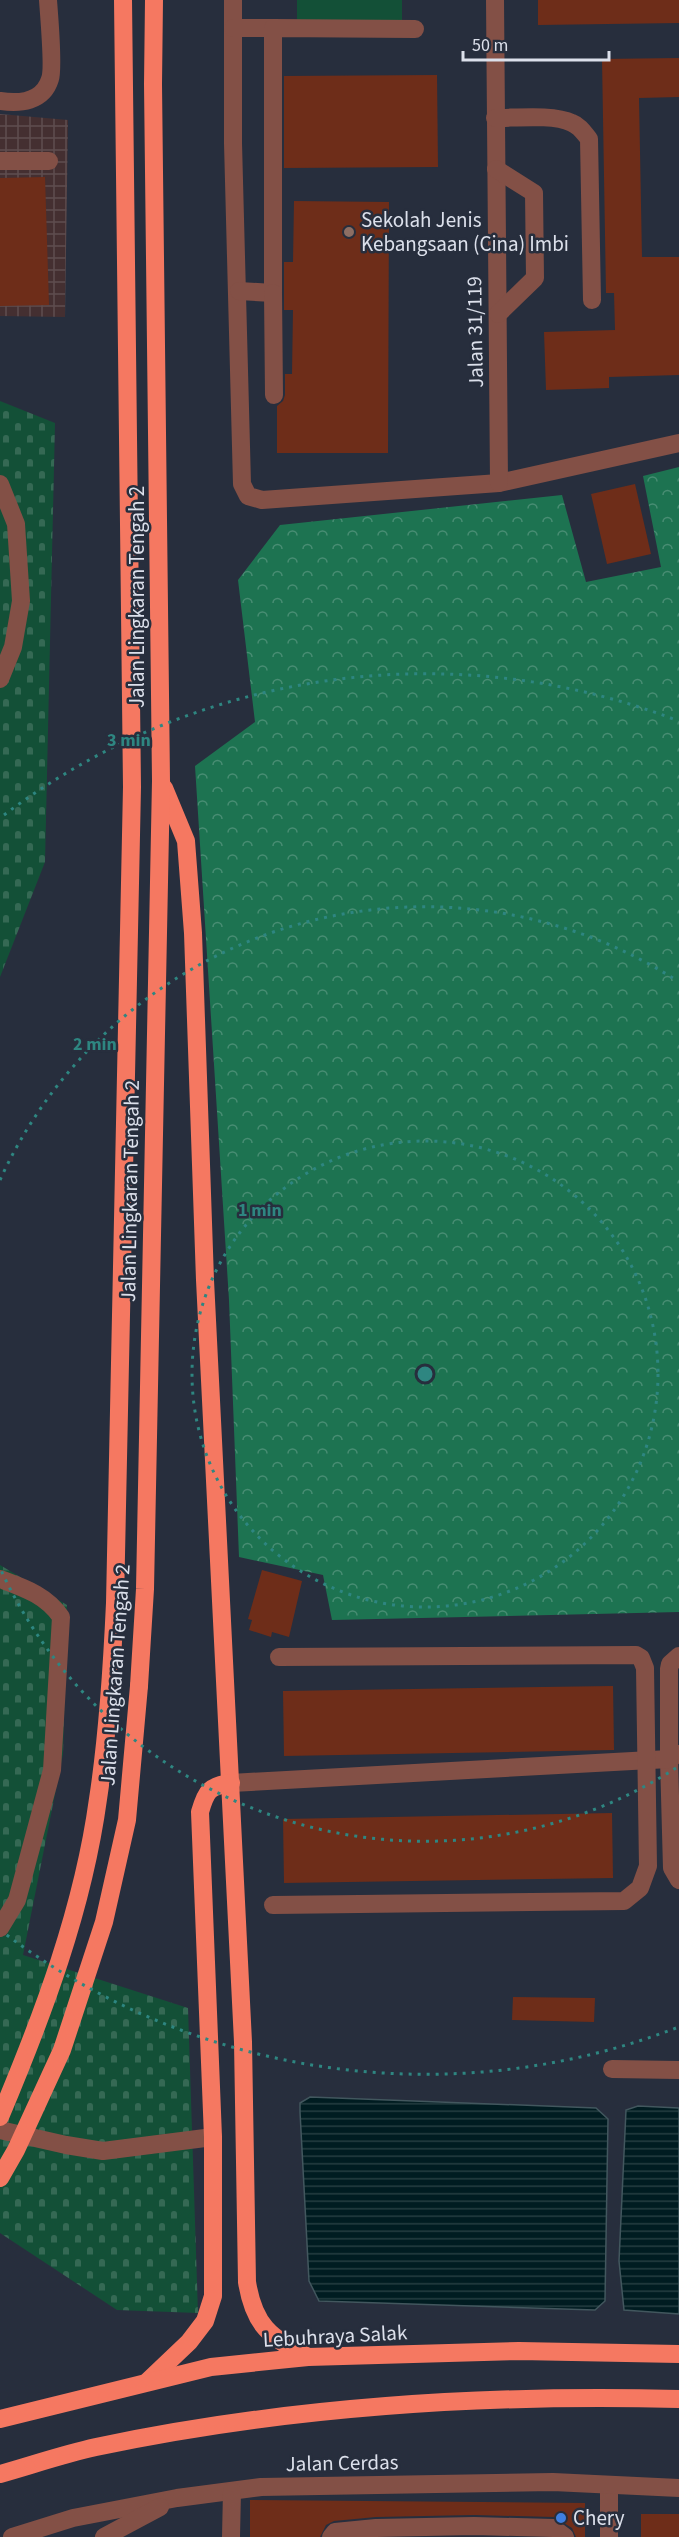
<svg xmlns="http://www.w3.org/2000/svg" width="679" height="2537" font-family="'Source Sans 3',sans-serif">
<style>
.industrial{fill:url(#industrial-grid)}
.forest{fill:url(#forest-crowns)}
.cemetery{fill:url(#cemetery-stones)}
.park{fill:#135037}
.water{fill:url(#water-rules);stroke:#42575e;stroke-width:1.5}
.building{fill:#6e2d19}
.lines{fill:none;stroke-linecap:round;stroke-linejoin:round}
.minor{stroke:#835046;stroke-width:18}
.highway{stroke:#f57861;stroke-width:18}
.highway-bridge{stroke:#f57861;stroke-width:18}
.ring{fill:none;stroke:#2e8681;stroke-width:3;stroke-dasharray:3 6}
.education-dot{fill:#8d6e63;stroke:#272e3d;stroke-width:2}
.shop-dot{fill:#3f7fe0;stroke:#272e3d;stroke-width:2}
.labels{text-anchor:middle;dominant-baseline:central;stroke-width:5;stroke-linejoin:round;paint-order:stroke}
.poi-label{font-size:21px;fill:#dce0eb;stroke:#272e3d;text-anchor:start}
.street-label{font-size:21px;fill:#dce0eb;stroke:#272e3d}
.centre{fill:#2e8681;stroke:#272e3d;stroke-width:3}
.ring-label{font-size:18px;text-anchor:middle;font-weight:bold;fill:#2e8681;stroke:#272e3d;stroke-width:5;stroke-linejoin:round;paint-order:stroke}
</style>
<defs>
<pattern id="industrial-grid" width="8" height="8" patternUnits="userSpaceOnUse" patternTransform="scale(1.5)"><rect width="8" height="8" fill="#442f31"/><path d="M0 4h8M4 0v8" fill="none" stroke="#5e4d4f"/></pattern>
<pattern id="forest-crowns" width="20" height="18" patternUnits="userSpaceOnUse" patternTransform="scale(1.5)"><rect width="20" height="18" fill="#1d7351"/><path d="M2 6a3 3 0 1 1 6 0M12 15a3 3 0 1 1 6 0" fill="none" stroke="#488d73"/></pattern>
<pattern id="cemetery-stones" width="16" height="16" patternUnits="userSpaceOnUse" patternTransform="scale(1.5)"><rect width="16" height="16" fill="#135037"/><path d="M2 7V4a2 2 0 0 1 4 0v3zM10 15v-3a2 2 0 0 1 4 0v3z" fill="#356954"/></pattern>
<pattern id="water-rules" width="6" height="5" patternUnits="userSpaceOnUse" patternTransform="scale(1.5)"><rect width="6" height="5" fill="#001c21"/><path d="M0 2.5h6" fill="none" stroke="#253d41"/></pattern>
</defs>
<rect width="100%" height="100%" fill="#272e3d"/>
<path class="industrial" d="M0,114l68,6 -3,197 -65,-1z"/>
<path class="forest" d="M679,467v1145l-347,8 -9,-45 -84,-18 -10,-257 -34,-534 60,-44 -17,-142 42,-55 282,-30 24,87 75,-15 -18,-91z"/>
<g class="cemetery">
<path d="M0,401l55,22 -10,439 -45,115z"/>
<path d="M0,1565l67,40 -4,149 -40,201 165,53 10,305 -81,-3 -117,-77z"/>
</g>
<path class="park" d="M297,0h105v25l-105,-2z"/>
<g class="water">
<path d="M310,2097l286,11 12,11 -3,182 -10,9 -276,-9 -10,-20 -9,-169v-9z"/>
<path d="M638,2106l41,2v206l-55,-4 -5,-49 7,-151z"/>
</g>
<g class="building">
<path d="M538,0h141v23l-141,2z"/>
<path d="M679,58v39l-40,1 3,159h37v118l-70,2v11l-63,2 -2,-58 71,-2 -1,-37h-8l-4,-234z"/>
<path d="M437,75l1,92 -154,1v-92z"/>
<path d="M45,177l4,128 -49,1v-128z"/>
<path d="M294,201l95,1 -1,251h-111v-47l6,-5 2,-6v-21h7l1,-64h-9v-48h9z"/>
<path d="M635,484l16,70 -44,10 -16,-70z"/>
<path d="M262,1570l40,11 -13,56 -17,-5 -1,5 -22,-7 3,-10 -4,-1z"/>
<path d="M613,1686l1,64 -330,6 -1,-65z"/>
<path d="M612,1813l1,65 -329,5 -1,-64z"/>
<path d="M513,1997l82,1 -1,24 -82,-2z"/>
<path d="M250,2500l335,3v34h-9l-4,-9 -18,-11 -80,-2 -98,2 -42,4 -8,4 -6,12h-70z"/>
<rect x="641" y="2514" width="38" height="23"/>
</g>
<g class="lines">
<g class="minor">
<path d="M233,0v143l9,341 6,12 14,4 237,-17 180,-40"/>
<path d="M495,0l4,483"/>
<path d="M233,28h40"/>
<path d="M0,101c20,3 43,1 50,-22 4,-10 -1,-64 -2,-79"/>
<path d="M495,118c21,0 59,-4 77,5 8,3 12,10 17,16l3,161"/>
<path d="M0,161h49"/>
<path d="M496,169l38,24 1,85 -37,36"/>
<path d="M239,291l34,2v-265l142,1"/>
<path d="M273,293l1,102"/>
<path d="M0,484l16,40 5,77 -8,46 -13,32"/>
<path d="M0,1579c24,9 46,16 61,38l-9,153 -35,130 -17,28"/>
<path d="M678,1754l-9,5 3,109 7,12"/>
<path d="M231,1783l438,-24v-90l1,-5 9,-8"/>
<path d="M273,1905l351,-4 16,-13 8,-22 -3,-198 -4,-10 -5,-3 -357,2"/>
<path d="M612,2069l67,1"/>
<path d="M0,2130l66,15 37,6 110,-14"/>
<path d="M609,2486v51"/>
<path d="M12,2537l61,-19 104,-20 84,-11 292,-5 126,6"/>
<path d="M104,2537l56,-30"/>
<path d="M231,2537l1,-46"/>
<path d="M331,2537l4,-5 41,-4 98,-2 79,2 12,9"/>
</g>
<g class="highway">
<path d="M164,788l22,53 7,92 12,347 38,762 4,240c7,44 23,55 61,75"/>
<path d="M139,1686l6,-97 16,-808 -8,-697 1,-84"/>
<path d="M0,2117c43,-102 83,-208 98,-318 10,-65 14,-130 17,-196l17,-816 -9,-787"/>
<path d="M148,2381l41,-39 16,-21 8,-25v-159l-13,-325c6,-21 9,-26 31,-29"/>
<path d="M0,2419l211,-52 97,-10 211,-6 160,3"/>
<path d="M0,2474c32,-9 64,-20 96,-27 190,-40 389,-53 583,-48"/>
</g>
<path class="highway-bridge" d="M0,2178l16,-28 46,-100 42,-128 23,-102 12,-134"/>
</g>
<g class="ring">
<circle cx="425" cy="1374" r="233"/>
<path d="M676 1768A467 467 0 0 1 0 1568M0 1180A467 467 0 0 1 676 980"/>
<path d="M676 2028A700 700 0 0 1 4 1933M4 815A700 700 0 0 1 676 720"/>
</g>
<circle class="education-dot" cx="349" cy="232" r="6"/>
<circle class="shop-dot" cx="561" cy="2518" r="6"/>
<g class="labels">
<g class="poi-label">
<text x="361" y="220">Sekolah Jenis<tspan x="361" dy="24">Kebangsaan (Cina) Imbi</tspan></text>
<text x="573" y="2518">Chery</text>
</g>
<g class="street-label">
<text transform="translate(475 332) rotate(-91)">Jalan 31/119</text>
<text transform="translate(137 597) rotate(-90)">Jalan Lingkaran Tengah 2</text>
<text transform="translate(130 1191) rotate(-89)">Jalan Lingkaran Tengah 2</text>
<text transform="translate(115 1675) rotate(-86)">Jalan Lingkaran Tengah 2</text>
<text transform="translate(335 2336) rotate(-3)">Lebuhraya Salak</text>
<text transform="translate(342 2463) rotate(-1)">Jalan Cerdas</text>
</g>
</g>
<circle cx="425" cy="1374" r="9" class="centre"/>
<g class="ring-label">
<text x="129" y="746">3 min</text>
<text x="95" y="1050">2 min</text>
<text x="260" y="1216">1 min</text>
</g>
<path d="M463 51v9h146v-9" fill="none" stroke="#dce0eb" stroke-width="3"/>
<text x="472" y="51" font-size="18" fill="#dce0eb" stroke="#272e3d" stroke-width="4.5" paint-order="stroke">50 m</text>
</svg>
